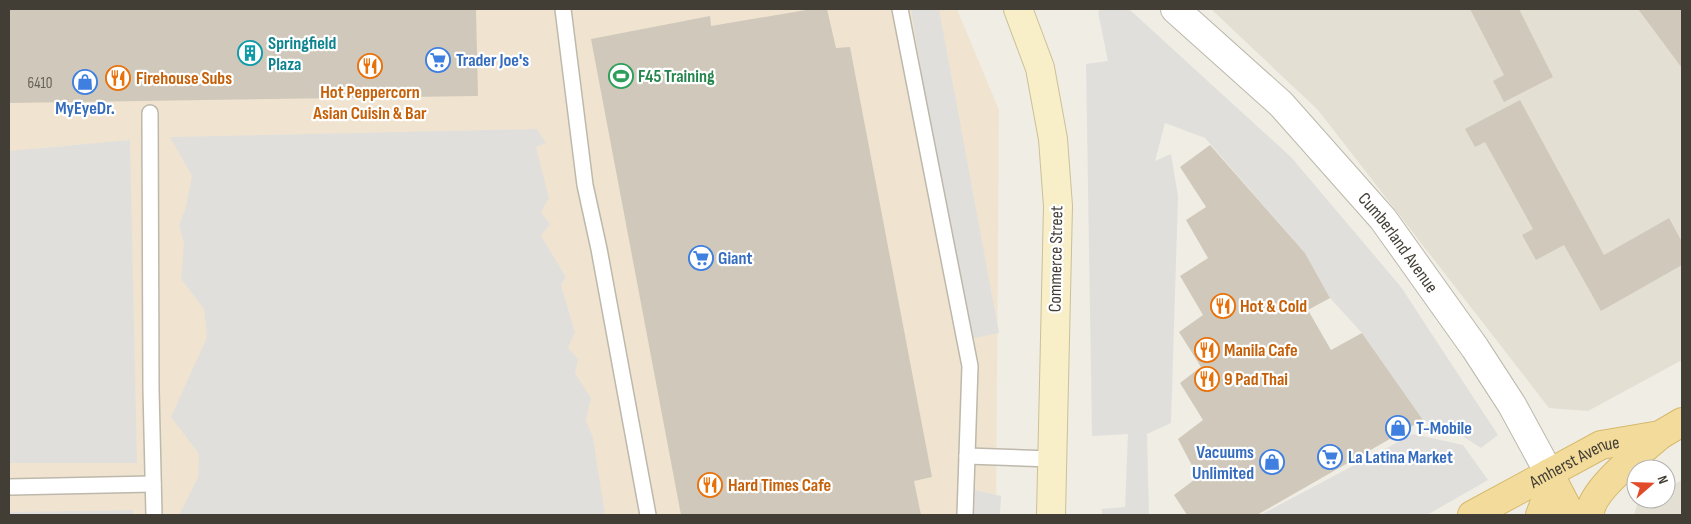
<svg xmlns="http://www.w3.org/2000/svg" width="1691" height="524" font-family="'Sofia Sans Condensed',sans-serif">
<style>
.residential{fill:#e3dfd3}
.commercial{fill:#f0e4d1}
.parking{fill:#e1dfdc}
.building{fill:#d0c9bb}
.lines{fill:none;stroke-linecap:round;stroke-linejoin:round}
.lane-casing{stroke:#bdb8ab;stroke-width:18}
.street-casing{stroke:#bdb8ab;stroke-width:30}
.secondary-casing{stroke:#cbc098;stroke-width:30}
.primary-casing{stroke:#d5b96d;stroke-width:30}
.lane{stroke:#fff;stroke-width:15}
.street{stroke:#fff;stroke-width:28}
.secondary{stroke:#f8eec7;stroke-width:28}
.primary{stroke:#f3dc9b;stroke-width:28}
.labels{text-anchor:middle;dominant-baseline:central;stroke-width:4.5;stroke-linejoin:round;paint-order:stroke}
.number-label{font-size:15px;fill:#666056}
.culture-label{font-size:18px;font-weight:bold;fill:#0d838f;stroke:#fff;text-anchor:start}
.shop-label{font-size:18px;font-weight:bold;fill:#366cbe;stroke:#fff;text-anchor:start}
.leisure-label{font-size:18px;font-weight:bold;fill:#27864d;stroke:#fff;text-anchor:start}
.food-label{font-size:18px;font-weight:bold;fill:#c56008;stroke:#fff;text-anchor:start}
.street-label{font-size:18px;fill:#423d35;stroke:#fff}
</style>
<rect width="100%" height="100%" fill="#f0ede4"/>
<g class="residential">
<path d="M1211,9h471v351l-94,51 -39,-3 -231,-298z"/>
<path d="M1682,480v35h-48l3,-10 11,-6h18v-10z"/>
</g>
<path class="commercial" d="M9,9h948l42,101 -3,405h-987z"/>
<g class="parking">
<path d="M911,9h28l60,324 -34,7z"/>
<path d="M1101,9h28l162,148 110,130 97,148 -17,13 -28,-18 -30,-10 -61,-87 -32,-35 -25,-45 -100,-115 -40,-15 -10,38 16,-7 7,42 -7,227 -24,11 2,81h-47v-6l23,-2 3,-73 -36,2 -6,-372 22,-3 -10,-49z"/>
<path d="M537,129l9,14 -10,4 13,51 -8,14 9,12 -9,12 25,41 -5,8 14,47 -7,16 10,11 -3,14 16,25 -5,22 7,18 12,77h-426l19,-38 1,-23 -28,-37 36,-80 -3,-28 -23,-30 3,-35 -5,-19 7,-18 6,-31 -22,-39z"/>
<path d="M130,140l7,323h-128v-312z"/>
<path d="M1413,434l50,11 25,35 -61,35h-167z"/>
<path d="M975,490l26,6 -1,19h-26z"/>
<path d="M133,510v5h-124v-3z"/>
</g>
<g class="building">
<path d="M9,9h467l2,87 -469,7z"/>
<path d="M812,9h15l9,39 14,-1 82,430 -18,4 7,34h-240l-90,-476 119,-23 1,10z"/>
<path d="M1470,9h49l34,68 -49,25 -11,-21 11,-6z"/>
<path d="M1638,9h44v59z"/>
<path d="M1520,100l84,155 65,-37 13,24v23l-81,46 -37,-66 -28,15 -14,-25 11,-6 -48,-87 -10,5 -10,-18z"/>
<path d="M1210,145l95,108 25,45 -22,12 23,40 31,-17 61,87 -166,95h-70l-13,-20 24,-18 -20,-38 25,-19 -23,-37 21,-16 -22,-35 24,-17 -23,-39 28,-18 -22,-38 20,-13 -26,-40z"/>
</g>
<g class="lines">
<defs>
<g id="lane">
<path d="M563,9l22,176 14,64 49,266"/>
<path d="M900,9l70,357 -5,149"/>
<path d="M150,113l1,276 3,126"/>
<path d="M967,456l84,3"/>
<path d="M9,487l144,-3"/>
</g>
<g id="street">
<path id="s1" d="M1175,9l106,95 102,115 92,129 37,57 37,68"/>
</g>
<path id="secondary" d="M1018,9l22,59 13,71 5,67 -7,309"/>
<g id="primary">
<path d="M1549,473l22,42"/>
<path id="s2" d="M1472,515l129,-70 59,-10 22,-13"/>
<path d="M1540,515l9,-24v-18"/>
<path d="M1590,515c-1,-24 51,-63 70,-80"/>
</g>
</defs>
<use href="#lane" class="lane-casing"/>
<use href="#street" class="street-casing"/>
<use href="#secondary" class="secondary-casing"/>
<use href="#primary" class="primary-casing"/>
<use href="#lane" class="lane"/>
<use href="#street" class="street"/>
<use href="#secondary" class="secondary"/>
<use href="#primary" class="primary"/>
</g>
<defs>
<symbol id="building-ring" viewBox="-11 -11 22 22"><circle r="9.5" fill="#fff" stroke="#0f9aa8" stroke-width="1.5"/><path d="M-4-6H4V6H1V3H-1V6H-4ZM-2.5-4.3h1.7v1.8h-1.7ZM.8-4.3h1.7v1.8H.8ZM-2.5-1h1.7V.8h-1.7ZM.8-1h1.7V.8H.8Z" fill="#0f9aa8"/></symbol>
<symbol id="supermarket-ring" viewBox="-11 -11 22 22"><circle r="9.5" fill="#fff" stroke="#3f7fe0" stroke-width="1.5"/><path d="M-6-5.5h2.5l.6 2H6L4.5 2H-2.5L-4.4-4H-6ZM-1.5 3.2a1.3 1.3 0 1 0 .1 0ZM3 3.2a1.3 1.3 0 1 0 .1 0Z" fill="#3f7fe0"/></symbol>
<symbol id="restaurant-ring" viewBox="-11 -11 22 22"><circle r="9.5" fill="#fff" stroke="#e8710a" stroke-width="1.5"/><path d="M-5-6h1v4h1v-4h1v4h1v-4h1v5L-1.5 .5V6h-2V.5L-5-1ZM5-6V6H3V1.5H1.5Q1.5-4 5-6Z" fill="#e8710a"/></symbol>
<symbol id="stadium-ring" viewBox="-11 -11 22 22"><circle r="9.5" fill="#fff" stroke="#2e9e5b" stroke-width="1.5"/><path d="M0-5a6.5 5 0 1 0 0 10a6.5 5 0 1 0 0-10ZM-3.5-1.8h7v3.6h-7Z" fill="#2e9e5b"/></symbol>
<symbol id="shop-ring" viewBox="-11 -11 22 22"><circle r="9.5" fill="#fff" stroke="#3f7fe0" stroke-width="1.5"/><path d="M-5-2.5h2.3a2.7 3.5 0 0 1 5.4 0H5L5.5 6h-11ZM-1.5-2.5h3a1.5 2.3 0 0 0-3 0Z" fill="#3f7fe0"/></symbol>
</defs>
<g fill-rule="evenodd">
<use href="#building-ring" x="236" y="39" width="28" height="28"/>
<use href="#supermarket-ring" x="424" y="46" width="28" height="28"/>
<use href="#restaurant-ring" x="356" y="52" width="28" height="28"/>
<use href="#stadium-ring" x="607" y="62" width="28" height="28"/>
<use href="#restaurant-ring" x="104" y="64" width="28" height="28"/>
<use href="#shop-ring" x="71" y="68" width="28" height="28"/>
<use href="#supermarket-ring" x="687" y="244" width="28" height="28"/>
<use href="#restaurant-ring" x="1209" y="292" width="28" height="28"/>
<use href="#restaurant-ring" x="1193" y="336" width="28" height="28"/>
<use href="#restaurant-ring" x="1193" y="365" width="28" height="28"/>
<use href="#shop-ring" x="1384" y="414" width="28" height="28"/>
<use href="#supermarket-ring" x="1316" y="443" width="28" height="28"/>
<use href="#shop-ring" x="1258" y="448" width="28" height="28"/>
<use href="#restaurant-ring" x="696" y="471" width="28" height="28"/>
</g>
<g class="labels">
<g class="number-label">
<text x="40" y="83">6410</text>
</g>
<g class="culture-label">
<text x="268" y="43">Springfield<tspan x="268" dy="21">Plaza</tspan></text>
</g>
<g class="shop-label">
<text x="456" y="60">Trader Joe's</text>
<text x="85" y="108" text-anchor="middle">MyEyeDr.</text>
<text x="718" y="258">Giant</text>
<text x="1416" y="428">T-Mobile</text>
<text x="1254" y="452" text-anchor="end">Vacuums<tspan x="1254" dy="21">Unlimited</tspan></text>
<text x="1348" y="457">La Latina Market</text>
</g>
<g class="leisure-label">
<text x="638" y="76">F45 Training</text>
</g>
<g class="food-label">
<text x="136" y="78">Firehouse Subs</text>
<text x="370" y="92" text-anchor="middle">Hot Peppercorn<tspan x="370" dy="21">Asian Cuisin &amp; Bar</tspan></text>
<text x="1240" y="306">Hot &amp; Cold</text>
<text x="1224" y="350">Manila Cafe</text>
<text x="1224" y="379">9 Pad Thai</text>
<text x="728" y="485">Hard Times Cafe</text>
</g>
<g class="street-label">
<text stroke="none"><textPath href="#s1" startOffset="324">Cumberland Avenue</textPath></text>
<text transform="translate(1056 259) rotate(-89)">Commerce Street</text>
<text stroke="none"><textPath href="#s2" startOffset="116">Amherst Avenue</textPath></text>
</g>
</g>
<rect width="1691" height="524" fill="none" stroke="#423d35" stroke-width="20"/>
<g transform="translate(1651 484) rotate(70)"><circle r="24" fill="#ffffff" stroke="#b3b1ae"/>
<path d="M0-4L9 19L0 12L-9 19Z" fill="#e24b2a"/>
<text y="-8" font-size="14" font-weight="bold" text-anchor="middle" fill="#423d35">N</text>
</g>
</svg>
